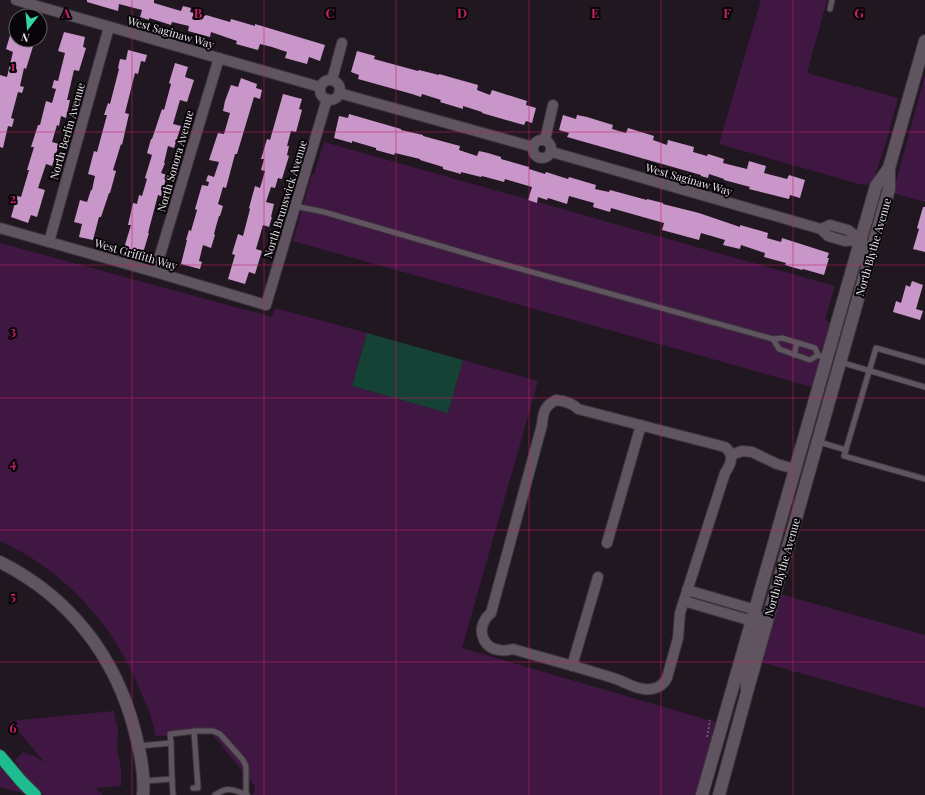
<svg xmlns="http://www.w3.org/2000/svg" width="925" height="795" font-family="'Playfair Display',serif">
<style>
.green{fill:#401743}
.water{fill:#154234}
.building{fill:#c996ca}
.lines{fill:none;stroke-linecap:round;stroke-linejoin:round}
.lane-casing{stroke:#3b353c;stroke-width:7}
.street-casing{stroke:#3b353c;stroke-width:12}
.secondary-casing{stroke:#3b353c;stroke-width:14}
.highway-casing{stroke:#3b353c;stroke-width:14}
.path{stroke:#726972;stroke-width:1.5;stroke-dasharray:2 2;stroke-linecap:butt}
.lane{stroke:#605460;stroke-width:5}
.street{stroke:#605460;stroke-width:10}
.secondary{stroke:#605460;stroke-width:12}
.highway{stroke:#1dbc91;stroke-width:12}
.grid{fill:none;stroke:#c42262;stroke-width:1;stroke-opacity:0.55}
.labels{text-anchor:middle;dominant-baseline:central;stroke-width:4;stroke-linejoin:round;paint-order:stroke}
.street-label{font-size:11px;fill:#e9e2e9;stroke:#080508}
.grid-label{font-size:13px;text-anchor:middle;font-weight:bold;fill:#c42262;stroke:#080508;stroke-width:4;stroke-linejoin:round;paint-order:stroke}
</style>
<rect width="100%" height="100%" fill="#211721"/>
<g class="green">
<path d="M761,0h66l-20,73 91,25 -12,45 -14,41 -7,1 -6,-1 -140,-40z"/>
<path d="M925,75v127l-32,-9z"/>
<path d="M324,142l511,144 -10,33 5,4 -18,64 -519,-146 19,-67h2z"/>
<path d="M0,243l272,74 3,-9 92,25 -15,53 96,27 15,-53 75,21 -76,267 253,74 -18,73h-444l2,-9 -43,-52 -57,2c-1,-5 -1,-10 -3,-15 -2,-9 -6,-17 -10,-26 -25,-67 -76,-124 -142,-154z"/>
<path d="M780,594l145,41v73l-165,-46z"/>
<path d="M114,711l4,18 -1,20 4,20v17l-26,2 8,7h-59l-15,-12 -14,-23 8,-8 13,5 9,6 -35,-42z"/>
<path d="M0,762l26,32 -26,-7z"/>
</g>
<path class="water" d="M367,333l96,27 -15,53 -96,-27z"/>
<g class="building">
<path d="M87,0h67v3l27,8 2,-5 8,2 -1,4 15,4 1,-1 24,7 1,-3 24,7v-2l70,21 -5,16 -11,-4 -2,7 -22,-6 2,-6 -15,-5 -12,-3 -2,6 -22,-6 1,-3 -26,-9 -1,5 -22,-6 1,-5 -17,-4 -1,3 -22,-7v2l-9,-3 2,-7 -23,-6 -1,7 -31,-9z"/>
<path d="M14,22h2v18h19l-9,29 -2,-1 -4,18 4,1 -2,6 -4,-1 -7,26 3,1 -2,8 -4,-1 -5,22 -3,-1v-72l7,2 6,-25 -7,-3z"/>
<path d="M64,32l21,5 -2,10 3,1 -7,23 -5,-1 -7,30h3l-4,18 -5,-2 -2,10 -2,-1 -5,17 7,2 -7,22 -6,-2 -8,24 7,2 -8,27 -6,-2 -3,8 -17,-6 6,-21 4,1 8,-27h-2l7,-23h-3l7,-22h2l6,-24 6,2 4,-14 -4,-1 2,-8 4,1 7,-28 -7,-2z"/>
<path d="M128,50l19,5 -2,7 -4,-1 -3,13 -3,-1 -10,40 4,1 -7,31 -1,-1 -8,26 3,1 -6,22h-1l-8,24h-2l-6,23 -14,-3 3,-13 -8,-2 6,-22 7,2 4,-12h1l3,-14 -7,-2 6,-23 3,1 10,-37h-3l4,-12 2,1 9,-35 -1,-1 2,-9 6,1z"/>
<path d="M357,51l18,5 -1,3 44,12 1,-1 20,5v-1l39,11 -1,5 13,5 2,-5 35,11 -1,4 10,3 -4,15 -6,-2 -2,4 -18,-5 -24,-7v-1l-19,-6v3l-23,-7 1,-2 -19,-6 -1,3 -9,-3 -54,-15 1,-4 -8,-3z"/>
<path d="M175,63l13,4 -3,10 9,3 -7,22 -7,-2 -7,24 8,2 -7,22 -6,-2 -4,17h1l-4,10 6,2 -6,21 -3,-1 -10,38h1l-6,20 -19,-5 7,-23h-3l5,-22 4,1 2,-9 3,1 5,-17 -2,-1 7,-23 -5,-2 4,-14h1l10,-30 2,1 7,-26 -2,-1z"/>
<path d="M241,78l16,6 -1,4 6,2 -2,9 -6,-2 -17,57h-2l-9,34 -3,-1 -5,17 5,2 -3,10h-1l-2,7 -3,11 1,1 -4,13 -8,-3 -4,16 3,1 -2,7 -19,-5 6,-24h-1l3,-10 2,1 6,-21 -2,-1 7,-24 6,1 1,-4 -3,-1 2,-6 6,2 5,-15 -10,-2 9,-27 6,1 6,-21 -7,-2 2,-10 6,-16 7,2z"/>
<path d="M283,94l19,5 -3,10 3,1 -6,22 -5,-1 -4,15h2l-2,9 2,1 -7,23 -4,-1 -3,10 -4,-1 -5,15 8,2 -3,13h1l-3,10 -6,-2 -7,24 6,2 -7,23 -6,-2 -4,12 -17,-5 7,-24 -3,-1 6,-20 5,2 7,-27 -1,-1 6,-22 5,2 5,-17 -4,-1 3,-11h-3l6,-20 3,1z"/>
<path d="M349,114l52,15v1l22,5v1l37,10 -1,4 18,6 2,-5 9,2 13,4v2l28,8v2l16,5 1,-2 22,7 1,-2 27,8 -1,4 14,3 1,-2 37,10v-1l16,4v1l36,9 41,14v-2l28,8 -1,5 14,4 1,-4 47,15 -2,5h2l-5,17 -21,-6 -1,1 -17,-5 1,-2 -22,-6 1,-4 -24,-8 -1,4 -17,-4 2,-5 -24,-7 -2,7 -37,-10 2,-7 -53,-15 -1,4 -17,-5 1,-4 -25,-7 -2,8 -19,-6 -1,2 -9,-3 -1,6 -9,-3 4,-13 -27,-8 -1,3 -22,-6 -1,1 -20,-5v2l-18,-5v-2l-23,-7v-1l-25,-6 -1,2 -18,-5v-2l-24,-7v2l-18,-5 5,-22 9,2z"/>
<path d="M563,115l13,4 1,-4 10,2 26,8 -1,4 14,4 2,-5 26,8 -1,4 14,5 1,-5 26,7 -1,5 14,4 1,-2 16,5 -1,4 24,6 2,-8 17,5 -2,7 23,6 2,-4 16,5 -5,18 -10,-3 -1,4 -40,-10 1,-2 -26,-7v-1l-15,-5 -1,4 -7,-2v-1l-134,-38 2,-4 -10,-3z"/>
<path d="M923,207h2v45l-12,-3 6,-20 -2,-1z"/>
<path d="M912,281l11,4 -7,24 7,2 -3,9 -27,-8 3,-11 5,2 5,-18 4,2z"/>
</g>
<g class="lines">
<defs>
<g id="lane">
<path d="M830,9l2,-9"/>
<path d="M295,206l29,6 168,49 281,78 9,-1 33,10 3,7"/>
<path d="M773,339l6,10 31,11 8,-5 2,1"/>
<path d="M794,355l3,-12"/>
<path d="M840,362l85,25"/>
<path d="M925,362l-49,-14 -32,108 81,23"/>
<path d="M819,442l27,8"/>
<path d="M171,743l-1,-9 26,-3h17l7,3 23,26 3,6v28"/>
<path d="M139,746l32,-3 1,36 -28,2"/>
<path d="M172,779l1,16"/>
<path d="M193,788h5l-4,-57"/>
<path d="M215,795c13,-9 17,-5 31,-1l1,1"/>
</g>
<g id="street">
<path d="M16,0l304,87"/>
<path d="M332,80l10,-37"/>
<circle cx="330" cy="90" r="10"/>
<path d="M339,93l194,54"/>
<circle cx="542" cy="149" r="9"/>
<path d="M545,140l8,-35"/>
<path d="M552,152l269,77 7,7 17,5 16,-1"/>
<path d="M0,228l155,44 111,33 61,-206"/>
<path d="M821,229l9,-4 18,5 13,10 6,11 -3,11"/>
<path d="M49,242l60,-215"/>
<path d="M155,272l64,-214"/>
<path d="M556,400c9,1 16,3 22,9l147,38c10,8 6,17 0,26l-45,140 -2,25 -11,40c-5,9 -12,12 -23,11 -10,-1 -19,-7 -28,-10 -34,-11 -69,-20 -103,-30 -4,1 -9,2 -13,1 -15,-1 -23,-17 -15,-30 1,-3 4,-5 6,-7l51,-188c1,-12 2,-19 14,-25z"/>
<path d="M731,455l11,-4 10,1 25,12 18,5"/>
<path d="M607,543l34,-118"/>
<path d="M687,590l62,18c8,4 9,7 11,16l-15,52 1,14"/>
<path d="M684,601l68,20"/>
<path d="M572,666l26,-89"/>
</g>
<g id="secondary">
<path d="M0,562c70,35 116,95 135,170 5,20 10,42 8,63"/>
<path d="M702,795l174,-609 13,-18"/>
<path d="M719,795l28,-103 142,-503v-21l36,-127"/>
</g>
<path id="highway" d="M0,756l21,25 14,14"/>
</defs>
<use href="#lane" class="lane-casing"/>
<use href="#street" class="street-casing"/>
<use href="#secondary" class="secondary-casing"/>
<use href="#highway" class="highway-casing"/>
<path class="path" d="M707,737l3,-17"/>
<use href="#lane" class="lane"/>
<use href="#street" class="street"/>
<use href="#secondary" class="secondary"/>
<use href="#highway" class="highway"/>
</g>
<path class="grid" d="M132,0v795M264,0v795M396,0v795M529,0v795M661,0v795M793,0v795M0,132h925M0,265h925M0,398h925M0,530h925M0,662h925"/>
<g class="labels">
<g class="street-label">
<text transform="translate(171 32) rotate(16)">West Saginaw Way</text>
<text transform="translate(67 131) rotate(-74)">North Berlin Avenue</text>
<text transform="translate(175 161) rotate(-74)">North Sonora Avenue</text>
<text transform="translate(689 179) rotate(16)">West Saginaw Way</text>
<text transform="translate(285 199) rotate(-73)">North Brunswick Avenue</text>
<text transform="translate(873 247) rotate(-74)">North Blythe Avenue</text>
<text transform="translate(136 254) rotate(16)">West Griffith Way</text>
<text transform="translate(782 567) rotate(-74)">North Blythe Avenue</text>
</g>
</g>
<g class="grid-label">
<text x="66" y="18">A</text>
<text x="198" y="18">B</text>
<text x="330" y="18">C</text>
<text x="462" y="18">D</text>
<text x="595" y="18">E</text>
<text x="727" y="18">F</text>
<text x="859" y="18">G</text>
<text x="13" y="71">1</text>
<text x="13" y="203">2</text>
<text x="13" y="336">3</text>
<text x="13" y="468">4</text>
<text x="13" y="601">5</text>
<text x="13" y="733">6</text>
</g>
<g transform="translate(28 28) rotate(196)"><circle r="19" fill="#080508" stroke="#625d62"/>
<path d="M0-3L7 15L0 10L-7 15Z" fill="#37d4a6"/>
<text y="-6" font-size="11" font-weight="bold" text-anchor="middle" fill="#e9e2e9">N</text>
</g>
</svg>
